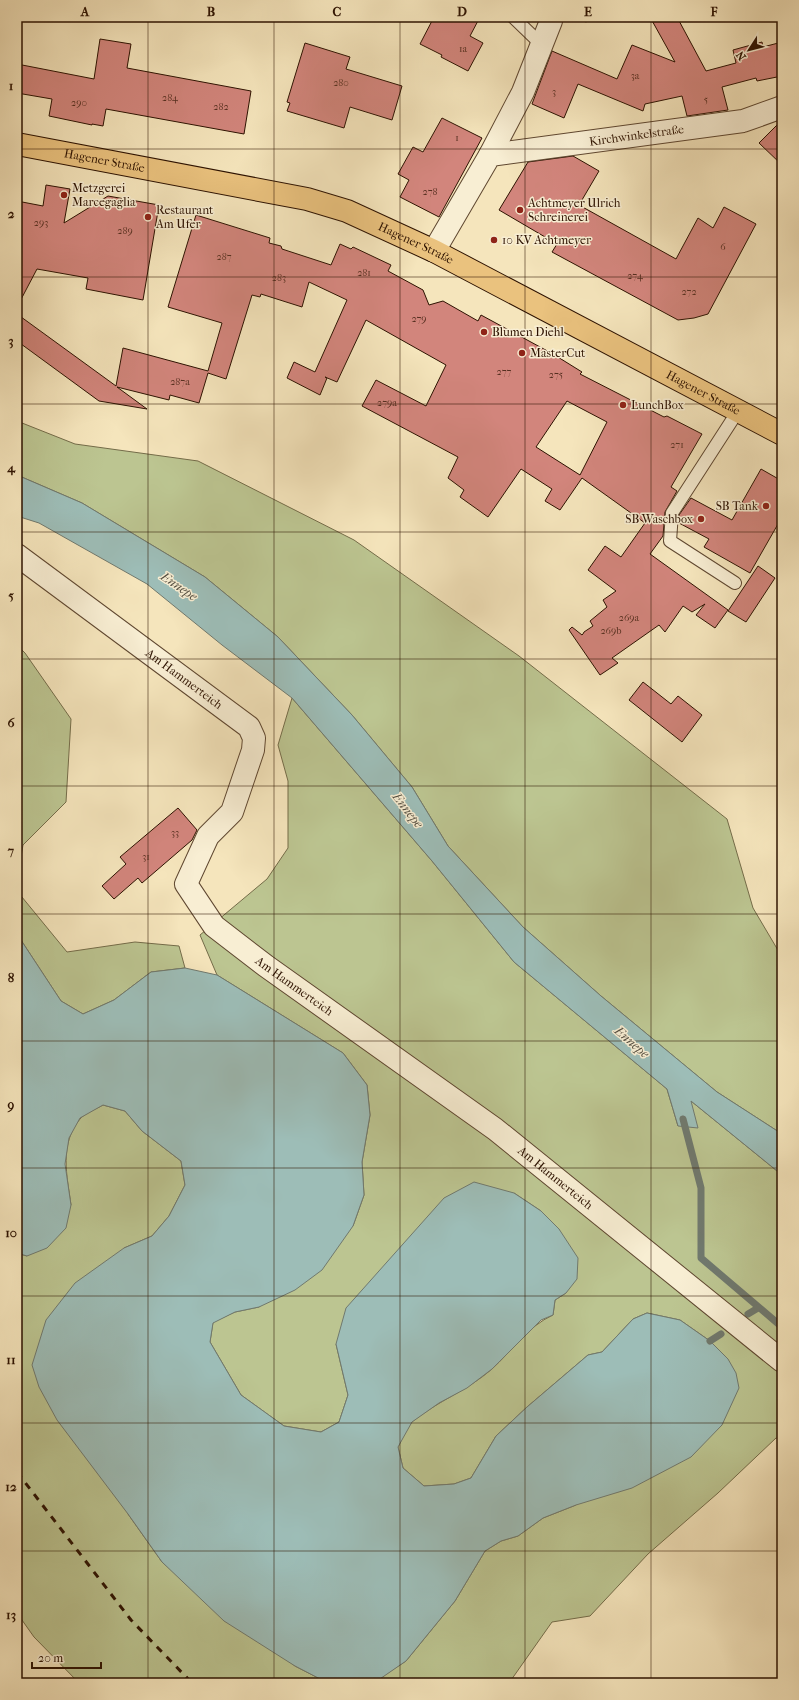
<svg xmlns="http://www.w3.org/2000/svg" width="799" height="1700" font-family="'IM FELL French Canon',serif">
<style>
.green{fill:#bcc591;stroke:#746c49}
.water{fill:#9dbdb7;stroke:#70796e}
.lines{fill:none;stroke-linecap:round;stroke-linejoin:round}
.stream{stroke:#70796e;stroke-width:7}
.building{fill:#d2857c;stroke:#2d1201;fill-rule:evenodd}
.lane-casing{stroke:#5f4730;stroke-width:14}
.street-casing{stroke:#5f4730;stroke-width:24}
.primary-casing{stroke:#2d1201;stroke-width:24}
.lane{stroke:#f8eed3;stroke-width:12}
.street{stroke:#f8eed3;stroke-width:22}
.primary{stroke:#eac27e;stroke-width:22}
.rail{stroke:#2d1201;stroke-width:3;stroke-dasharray:7 7;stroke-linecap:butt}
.grid{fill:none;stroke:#2d1201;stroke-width:1;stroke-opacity:0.55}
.poi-dot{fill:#8f2418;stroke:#f8eed3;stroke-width:1.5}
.labels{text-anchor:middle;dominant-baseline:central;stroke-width:3;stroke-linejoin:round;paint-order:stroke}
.number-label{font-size:10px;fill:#562f20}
.street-label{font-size:12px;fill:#2d1201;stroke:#f8eed3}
.poi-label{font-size:12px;fill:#2d1201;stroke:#f8eed3;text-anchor:start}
.water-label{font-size:13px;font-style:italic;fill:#544e41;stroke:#f8eed3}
.neatline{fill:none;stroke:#2d1201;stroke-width:1.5}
.grid-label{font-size:13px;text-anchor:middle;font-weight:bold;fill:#2d1201}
</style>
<rect width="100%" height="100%" fill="#f5e5bc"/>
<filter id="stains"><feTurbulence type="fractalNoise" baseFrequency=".005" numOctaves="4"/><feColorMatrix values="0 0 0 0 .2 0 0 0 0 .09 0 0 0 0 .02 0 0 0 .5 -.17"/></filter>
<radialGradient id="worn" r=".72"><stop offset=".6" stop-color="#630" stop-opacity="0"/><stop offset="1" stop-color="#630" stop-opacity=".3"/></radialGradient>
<g class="green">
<path d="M570,17h27l-11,5z"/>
<path d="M17,421l58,23 123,17 156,79 165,116 208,163 26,89 29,49v177l-65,-42 -116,-96 -78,-69 -75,-81 -36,-59 -60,-72 -74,-78 -73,-60 -123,-74 -65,-28z"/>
<path d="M17,645l8,8 46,66 -5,83 -43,43 -6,35v-129l2,-9 -2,-13z"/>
<path d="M292,698l140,163 82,101 153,127 11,37 13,-25 91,74v263h-6l-58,55 -70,61 -58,62 -38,6 -43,61h-137l34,-22 49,-60 30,-50 16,-10 17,-5 25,-18 33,-13 134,-164 -30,-21 -33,-7 -14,6 -31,33 -14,3 -61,52 -31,29 -25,42 -17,6 -30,2 -21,-18 -5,-21c4,-8 9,-21 15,-26 25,-20 55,-31 79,-52 20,-18 36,-43 61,-54l2,-15 11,-7 -7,-64 -18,-18 -27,-18 -178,151 12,51 -9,27 -18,10 -37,-6 -43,-31 -31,-53 3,-20 22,-10 24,-5 94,-81 11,-31 -2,-33 8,-47 -3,-30 -24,-32 -126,-78 -17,-40 67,-56 21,-31v-67l-10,-36z"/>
<path d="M17,891l50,61 68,-10 44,4 6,22 -34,4 -37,28 -31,14 -22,-13 -44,-67z"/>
<path d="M103,1105l22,6 17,20 39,30 4,24 -16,31 -17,20 -28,12 4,266 34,48 133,104 33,17h-249l-45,-46 -17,-24v-360l10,3 44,-51c-4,-29 -12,-61 9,-86 5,-6 16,-10 23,-14z"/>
</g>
<g class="water">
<path d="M17,475l65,28 123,74 73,60 74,78 60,72 36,59 75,81 78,69 116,96 65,42v41l-91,-74 7,27 -20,-2 -11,-37 -153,-127 -82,-101 -140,-163 -70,-53 -75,-61 -108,-61 -22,-7z"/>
<path d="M17,934l44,67 22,13 31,-14 37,-28 34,-4 32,7 126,78 24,32 3,30 -8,47 2,33 -11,31 -31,44 -27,20 -36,17 -24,5 -22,11 -3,19 31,53 43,31 37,6 18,-10 9,-27 -12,-51 10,-36 98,-110 30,-16 40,11 27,18 18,18 19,29 -1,21 -11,14 -11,7 -2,15 -12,5 -49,49 -25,19 -28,15 -27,19 -14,25 5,21 21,18 30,-2 17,-6 25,-42 31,-29 61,-52 14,-3 31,-33 14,-6 33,7 30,21 18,18 8,14 3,15 -17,37 -31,32 -59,31 -56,17 -33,13 -25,18 -17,5 -16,10 -30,50 -49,60 -32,22h-46l-33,-17 -71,-45 -62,-59 -34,-48 -71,-94 -18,-33 -7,-22 14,-45 29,-37 49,-35 28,-12 17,-20 16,-31 -4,-24 -39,-30 -17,-20 -22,-6 -23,13 -11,20 -4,26 6,41 -5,23 -19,20 -20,8 -10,-3z"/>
</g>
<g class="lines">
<g class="stream">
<path d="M683,1119l18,69v70l81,69"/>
<path d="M748,1314l10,-6"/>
<path d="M710,1341l11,-7"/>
</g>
</g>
<g class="building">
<path d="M434,17h46l-10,19 13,7 -15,28 -27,-14 1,-2 -22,-11z"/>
<path d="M650,17h27l29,54 30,-8 -3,-13 29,-8 1,5 19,-5v34l-25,5 -1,-3 -34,9 6,23 -41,6 -5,-20 -37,8 -2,7 -65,-27 -14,34 -32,-14 20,-53 65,28 15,-34 43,17z"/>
<path d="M100,39l31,5 -4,24 124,23 -7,43 -138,-25 -3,17 -11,-2v1l-43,-9 3,-17 -35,-6v-29l77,15z"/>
<path d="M305,43l45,14 -4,12 56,17 -10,34 -42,-13 -6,21 -57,-17 3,-8 -3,-1z"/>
<path d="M442,118l40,20 -43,79 -39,-20 9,-17 -11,-6 15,-27 10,5z"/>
<path d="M782,120v45l-23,-22z"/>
<path d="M573,156l26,15 -20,34 97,54 22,-41 15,10 11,-21 32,17 -48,90 -14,4 -16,2 -126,-68 5,-8 -58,-34 29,-48z"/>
<path d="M46,185l24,4 -6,34 44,-27 51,9 -16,95 -57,-11 2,-11 -51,-9 -20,38v-106l26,5z"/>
<path d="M196,215l74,23 -1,5 12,3 1,3 49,16 9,-21 11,5 2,-2 38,18 -3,6 35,19 6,15 14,-4 35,20 3,-6 72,39 29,18 -2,2 84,43 3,-1 35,18 -31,53 6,4 -12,21 -2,24 -13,18 78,56 -13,18 -19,-13 9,-11 -13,8 -9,-6 -18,26 -6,-7 -47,33 6,5 -18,12 -31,-45 3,-3 10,8 1,-1 1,-2 9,-6 -3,-5 17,-14 -4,-7 13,-9 -28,-21 17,-24 16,11 24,-34 -63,-45 -22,32 -15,-9 7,-12 -31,-20 -33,48 -28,-20 4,-7 -16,-12 10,-21 -96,-51 14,-26 50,26 20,-41 -80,-45 -29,62 -12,-5 2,1 -7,17 -33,-17 7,-16 21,10 32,-72 -38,-18 -7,25 -41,-13 -1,3 -8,-2 -26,84 -18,-6 -9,30 -29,-8 -1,5 -52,-13 30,22 -48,-8 -82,-60v-27l99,72 7,-38 85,23 14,-48 -54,-16zM567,401l40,21 -27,53 -44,-28z"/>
<path d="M761,469l21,12v36l-32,56 -46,-26 5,-8 -30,-16v-8l12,-17 41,22z"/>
<path d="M758,566l17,12 -29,44 -18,-11z"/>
<path d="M643,682l28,22 7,-8 24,19 -20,27 -53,-42z"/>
<path d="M178,808l19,22 -5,10 -50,43 -4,-5 -24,21 -12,-13 24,-22 -6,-7z"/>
</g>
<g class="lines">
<defs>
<g id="lane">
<path d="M513,17l29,28"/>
<path d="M735,583l-65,-42 2,-28 66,-102"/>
</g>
<g id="street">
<path d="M490,155l33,-63 28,-71"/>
<path id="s1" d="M434,251l56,-96 253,-34 39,-14"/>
<path id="s2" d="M17,555l232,172 5,11 -1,12 -21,62 -24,24 -22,48 28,42 52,40 229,163 287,232"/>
</g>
<g id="primary">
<path id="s3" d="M17,144l290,55 40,12 87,40 348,183"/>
</g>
</defs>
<use href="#lane" class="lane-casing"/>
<use href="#street" class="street-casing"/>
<use href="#primary" class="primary-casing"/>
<use href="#lane" class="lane"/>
<use href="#street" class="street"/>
<use href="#primary" class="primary"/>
<path class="rail" d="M17,1472l114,148 61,63"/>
</g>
<path class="grid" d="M148,17v1666M274,17v1666M400,17v1666M525,17v1666M651,17v1666M17,149h765M17,277h765M17,404h765M17,532h765M17,659h765M17,786h765M17,914h765M17,1041h765M17,1168h765M17,1296h765M17,1423h765M17,1551h765"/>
<g class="poi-dot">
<circle cx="64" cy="195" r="4"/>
<circle cx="520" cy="210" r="4"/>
<circle cx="148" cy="217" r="4"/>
<circle cx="494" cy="240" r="4"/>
<circle cx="484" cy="332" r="4"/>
<circle cx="522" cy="353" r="4"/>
<circle cx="623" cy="405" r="4"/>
<circle cx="766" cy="506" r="4"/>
<circle cx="701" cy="519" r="4"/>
</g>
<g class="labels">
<g class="number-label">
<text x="463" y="49">1a</text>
<text x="635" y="76">3a</text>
<text x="341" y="83">280</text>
<text x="554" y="92">3</text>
<text x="170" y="98">284</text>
<text x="706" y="100">5</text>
<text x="79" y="103">290</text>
<text x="221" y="107">282</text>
<text x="457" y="138">1</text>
<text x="430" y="192">278</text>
<text x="41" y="223">293</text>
<text x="125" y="231">289</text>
<text x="723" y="247">6</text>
<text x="224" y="257">287</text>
<text x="364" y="273">281</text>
<text x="635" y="276">274</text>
<text x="279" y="278">283</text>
<text x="689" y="292">272</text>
<text x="419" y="319">279</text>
<text x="504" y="372">277</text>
<text x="556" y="375">275</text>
<text x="180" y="382">287a</text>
<text x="387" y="403">279a</text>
<text x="677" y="445">271</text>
<text x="629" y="618">269a</text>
<text x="611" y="631">269b</text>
<text x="175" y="833">33</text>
<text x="146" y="857">31</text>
</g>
<g class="street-label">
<text stroke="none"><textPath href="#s1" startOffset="259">Kirchwinkelstraße</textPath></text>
<text stroke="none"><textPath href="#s3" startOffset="89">Hagener Straße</textPath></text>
<text stroke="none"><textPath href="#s3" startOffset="413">Hagener Straße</textPath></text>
<text stroke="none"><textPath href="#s3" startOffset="737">Hagener Straße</textPath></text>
<text stroke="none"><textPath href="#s2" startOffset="208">Am Hammerteich</textPath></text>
<text stroke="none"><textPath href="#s2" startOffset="616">Am Hammerteich</textPath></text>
<text stroke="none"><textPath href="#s2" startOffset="940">Am Hammerteich</textPath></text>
</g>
<g class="poi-label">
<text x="72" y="188">Metzgerei<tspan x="72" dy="14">Marcegaglia</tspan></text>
<text x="528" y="203">Achtmeyer Ulrich<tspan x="528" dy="14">Schreinerei</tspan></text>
<text x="156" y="210">Restaurant<tspan x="156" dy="14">Am Ufer</tspan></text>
<text x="502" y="240">10 KV Achtmeyer</text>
<text x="492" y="332">Blumen Diehl</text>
<text x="530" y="353">MasterCut</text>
<text x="631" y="405">LunchBox</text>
<text x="758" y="506" text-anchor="end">SB Tank</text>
<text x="693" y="519" text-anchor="end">SB Waschbox</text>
</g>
<g class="water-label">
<text transform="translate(179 586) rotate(34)">Ennepe</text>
<text transform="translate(408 810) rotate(52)">Ennepe</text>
<text transform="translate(632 1042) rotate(41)">Ennepe</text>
</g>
</g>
<rect width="799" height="1700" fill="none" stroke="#f5e5bc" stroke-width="44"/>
<g transform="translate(749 50) rotate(234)" stroke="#f8eed3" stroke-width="3" paint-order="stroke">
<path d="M0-3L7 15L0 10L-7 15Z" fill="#2d1201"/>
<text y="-6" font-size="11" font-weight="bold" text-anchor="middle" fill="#2d1201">N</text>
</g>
<path d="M32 1662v6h69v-6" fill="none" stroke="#2d1201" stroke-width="2"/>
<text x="38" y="1662" font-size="12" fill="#2d1201" stroke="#f8eed3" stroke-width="3" paint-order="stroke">20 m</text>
<rect x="22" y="22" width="755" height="1656" class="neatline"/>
<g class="grid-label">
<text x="85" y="16">A</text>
<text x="211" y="16">B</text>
<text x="337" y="16">C</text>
<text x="462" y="16">D</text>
<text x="588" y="16">E</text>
<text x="714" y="16">F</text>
<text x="11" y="90">1</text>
<text x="11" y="218">2</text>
<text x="11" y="345">3</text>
<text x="11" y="472">4</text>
<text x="11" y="600">5</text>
<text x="11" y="727">6</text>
<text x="11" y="855">7</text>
<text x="11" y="982">8</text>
<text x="11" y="1109">9</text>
<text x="11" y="1237">10</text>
<text x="11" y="1364">11</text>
<text x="11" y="1491">12</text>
<text x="11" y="1619">13</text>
</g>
<rect width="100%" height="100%" filter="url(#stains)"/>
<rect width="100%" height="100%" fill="url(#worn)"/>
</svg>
